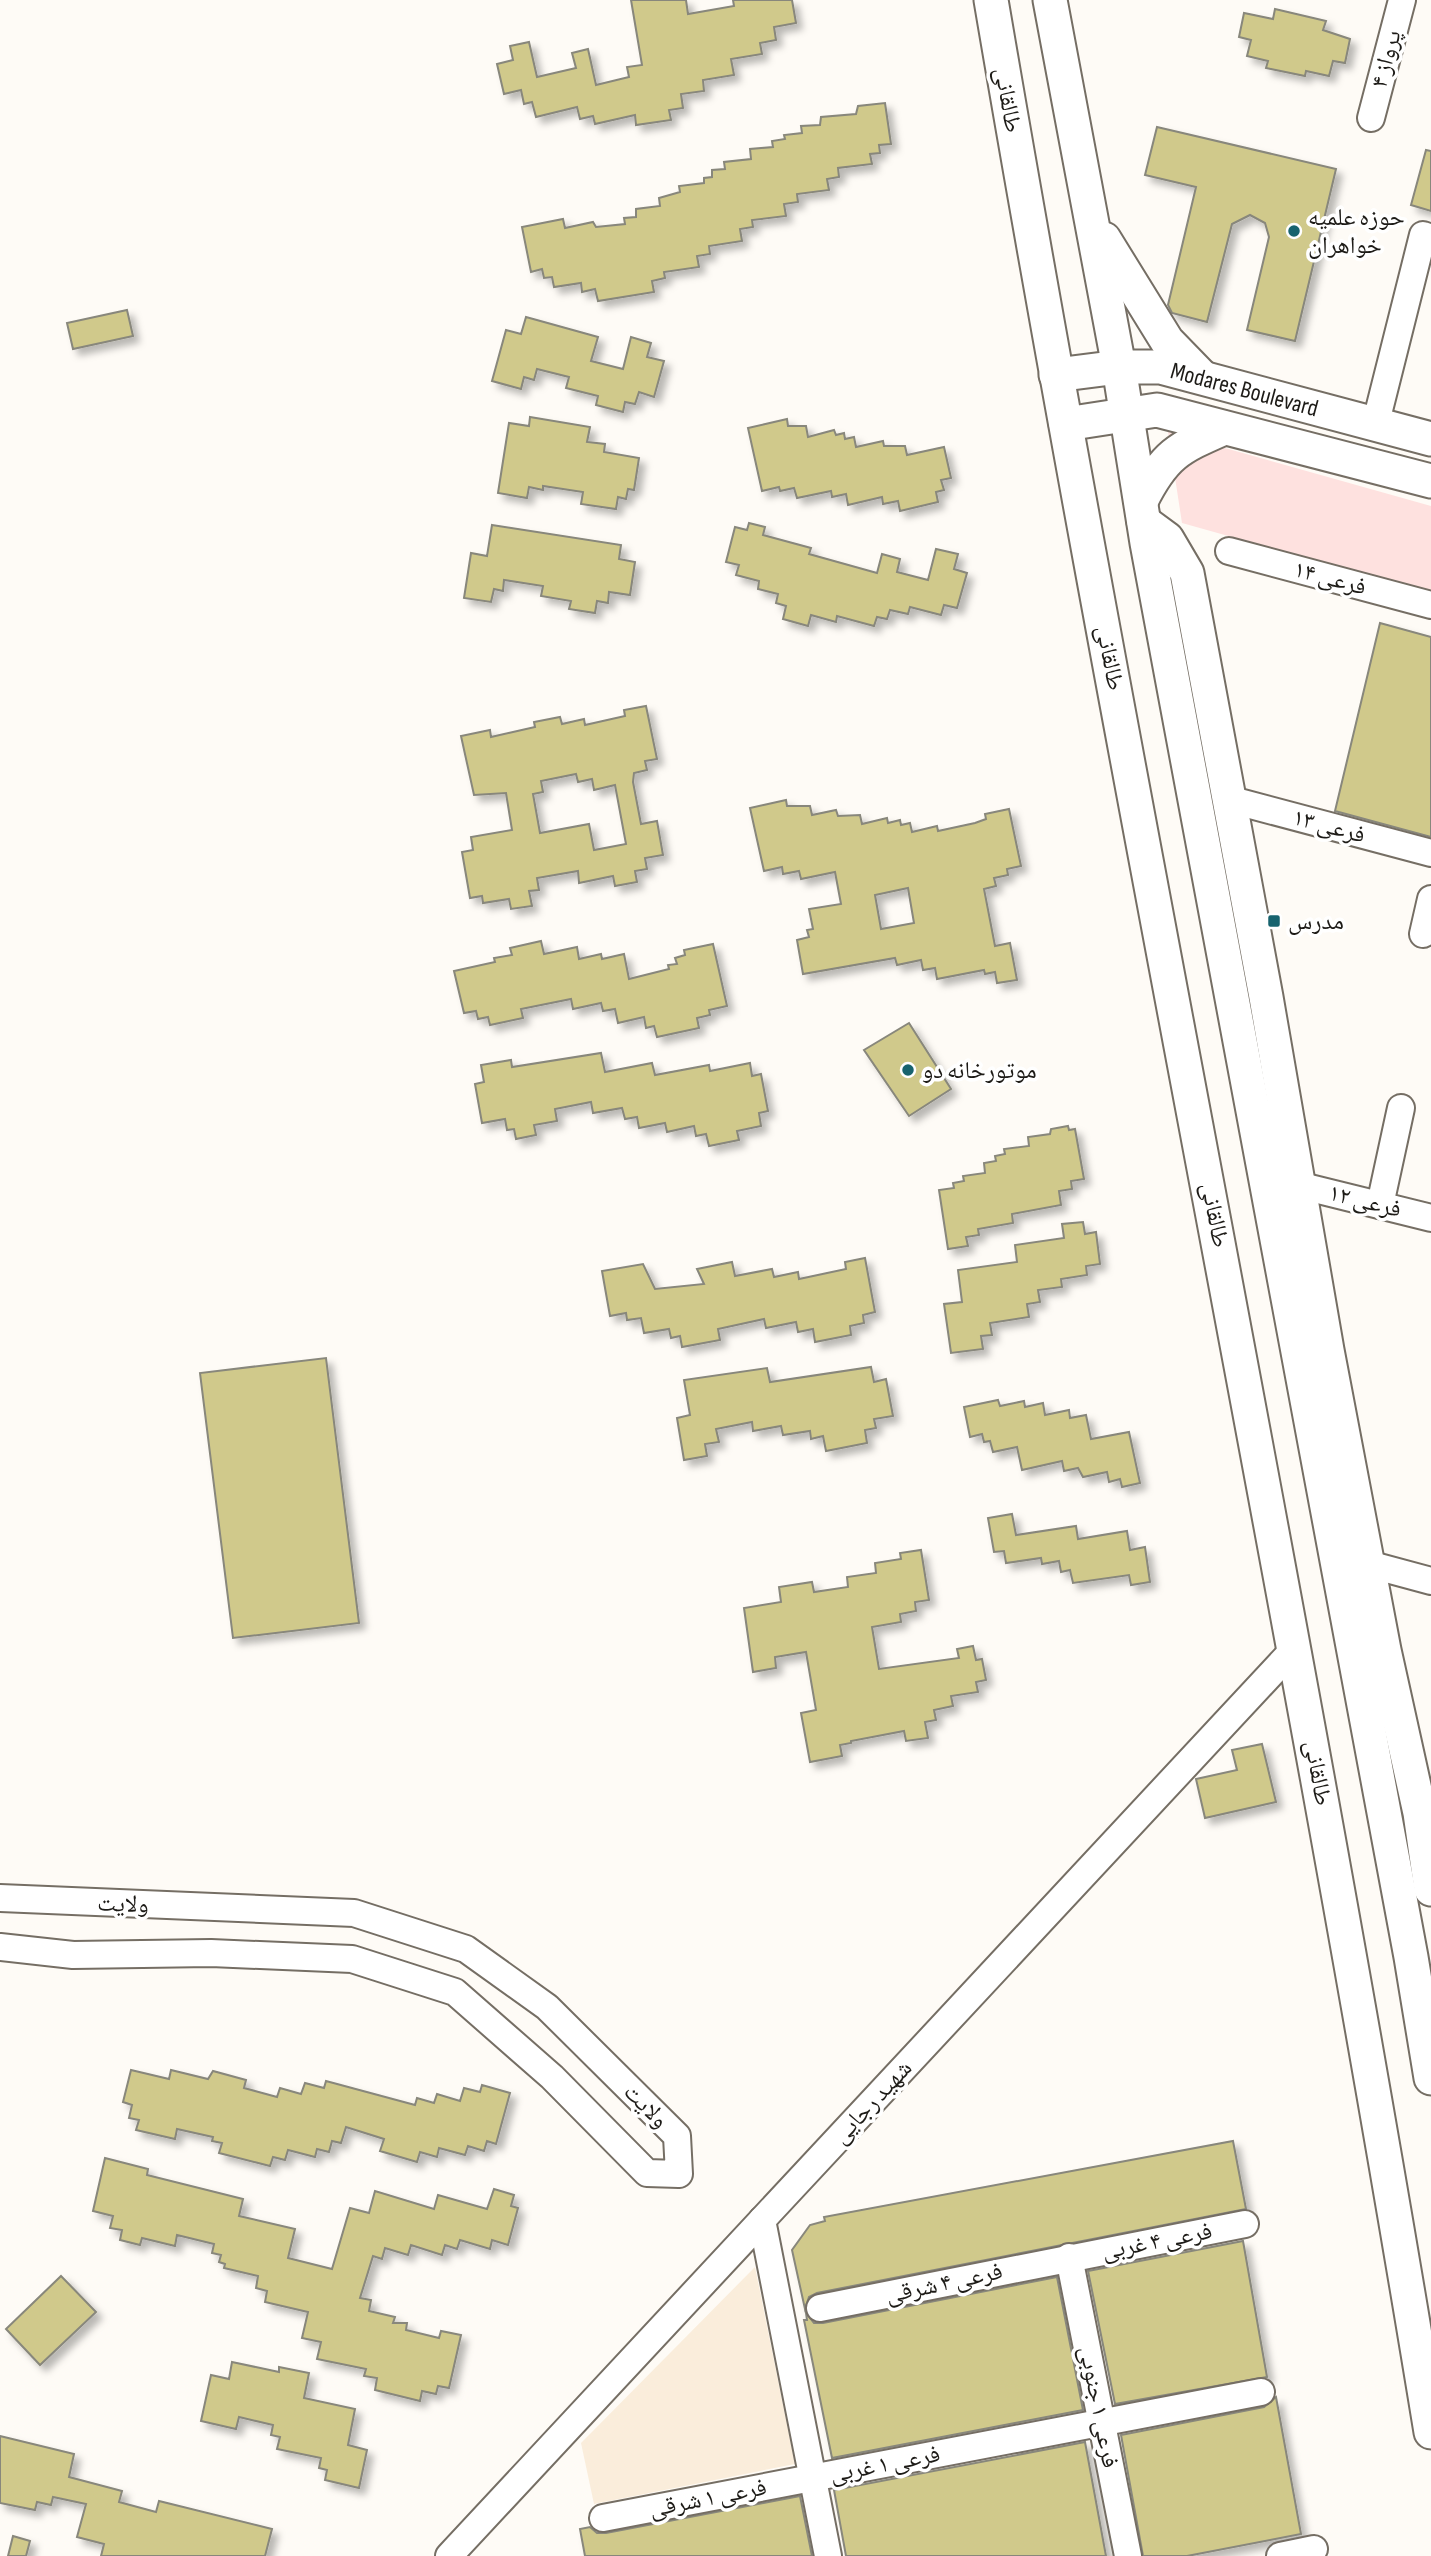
<svg xmlns="http://www.w3.org/2000/svg" width="1431" height="2556" font-family="'Sofia Sans Condensed','Noto Naskh Arabic',sans-serif">
<style>
.built{fill:#faeddb}
.green{fill:#fee1df}
.building{fill:#d0c98b;stroke:#88877b;stroke-width:2;fill-rule:evenodd;filter:url(#shadow)}
.lines{fill:none;stroke-linecap:round;stroke-linejoin:round}
.minor-casing{stroke:#756e64;stroke-width:30}
.major-casing{stroke:#756e64;stroke-width:37}
.minor{stroke:#fff;stroke-width:26}
.major{stroke:#fff;stroke-width:33}
.poi-dot{fill:#17636e;stroke:#fff;stroke-width:2.5}
.labels{text-anchor:middle;dominant-baseline:central;stroke-width:7;stroke-linejoin:round;paint-order:stroke}
.street-label{font-size:24px;fill:#1d1b17;stroke:#fff}
.poi-label{font-size:24px;fill:#1d1b17;stroke:#fff;text-anchor:start}
</style>
<defs>
<filter id="shadow"><feDropShadow dx="6" dy="6" stdDeviation="3.5" flood-color="#0004"/></filter>
</defs>
<rect width="100%" height="100%" fill="#fefbf6"/>
<path class="built" d="M755,2267l40,197 -201,40 -13,-61z"/>
<path class="green" d="M1168,432l263,74v87l-249,-70z"/>
<g class="building">
<path d="M631,0h55l2,14 46,-8 -1,-6h59l4,23 -22,4 2,13 -16,3 2,11 -31,5 3,16 -31,5 1,11 -23,3 2,14 -14,2 2,10 -35,5 -1,-10 -40,9 -2,-8 -13,3 -3,-12 -41,10 -4,-15 -8,2 -3,-14 -17,4 -7,-30 16,-4 -3,-14 19,-4 8,35 39,-9 -4,-15 16,-4 8,36 33,-8 -2,-10 15,-2z"/>
<path d="M1275,9l51,12 -3,9 27,9 -5,24 -12,-2 -4,15 -23,-5 -1,5 -39,-8 2,-7 -21,-5 4,-16 -12,-3 5,-24 29,6z"/>
<path d="M885,103l6,41 -12,1 1,8 -10,1 2,10 -34,4 1,9 -12,2 2,11 -32,4 1,8 -14,2 2,12 -34,4 1,7 -13,2 2,12 -33,5 1,8 -13,2 2,11 -35,5 1,6 -13,3 2,11 -56,9 -3,-12 -13,3 -1,-9 -27,4 -2,-10 -8,1 -2,-9 -11,3 -9,-45 41,-8 2,9 28,-6 3,5 29,-3 -1,-6 12,-1v-8l24,-3 -1,-8 21,-6 -1,-6 25,-3v-5l8,-1v-7l13,-1 -1,-7 27,-3 -1,-10 23,-2 -1,-6 13,-2 -1,-4 18,-2 -1,-7 19,-1 1,-8 35,-3 2,-8z"/>
<path d="M1157,127l179,42 -41,172 -48,-11 22,-93 -4,-14 -15,-8 -18,9 -25,98 -35,-9 -4,-8 28,-118 -51,-12z"/>
<path d="M1426,150l5,1v60l-20,-6z"/>
<path d="M127,310l6,26 -60,13 -6,-26z"/>
<path d="M526,317l72,20 -7,24 32,8 8,-32 20,6 -4,14 17,4 -10,36 -15,-5 -4,12 -10,-2 -2,10 -27,-7 2,-9 -32,-8 3,-11 -32,-8 -3,11 -10,-3 -3,12 -29,-8 14,-51 15,4z"/>
<path d="M530,417l60,10 -3,15 18,2 -1,8 35,6 -5,32 -6,-1 -2,10 -8,-2 -2,12 -35,-5 2,-12 -40,-6v4l-14,-3 -2,11 -29,-5 11,-70 20,3z"/>
<path d="M787,419l1,7h18l2,11 26,-7 2,5 8,-2 1,6 9,-2 2,10 27,-6 1,5h21l2,9 37,-8 7,31 -10,2 3,10 -8,2 2,10 -38,9 -2,-10 -15,3 -1,-7 -34,8 -2,-11 -14,3 -1,-6 -34,7 -3,-10 -14,3 -1,-4 -17,4 -14,-63z"/>
<path d="M749,523l16,4 -2,8 48,13 -2,6 68,19 5,-19 18,5 -3,13 31,8 8,-31 22,5 -4,15 13,4 -10,35 -13,-3 -3,10 -31,-8 -2,7 -18,-4 -3,9 -10,-2 -3,9 -37,-10 -1,6 -25,-7 -3,11 -25,-7 3,-13 -10,-3 2,-9 -20,-5 1,-8 -23,-6 3,-10 -13,-3 9,-35 12,3z"/>
<path d="M492,525l129,20 -2,14 16,3 -5,33 -21,-3 -1,11 -11,-2 -2,12 -26,-4 2,-8 -30,-5 2,-10 -39,-6 -1,11 -9,-2 -3,13 -27,-4 7,-45 16,3z"/>
<path d="M1380,623l51,14v200l-96,-26z"/>
<path d="M646,706l11,53 -12,2 2,9 -13,3 -1,9 8,42 16,-3 6,34 -18,3 2,11 -12,2 2,11 -22,4 -2,-10 -34,7 -1,-12 -41,7 2,12 -10,1 3,15 -21,3 -2,-10 -26,4 -1,-7 -12,2 -8,-46 11,-2 -2,-13 41,-7 -6,-37 -32,2 -13,-59 29,-6 1,7 44,-10 -1,-5 26,-5 2,7 22,-5 1,6 40,-9 -1,-6zM576,774l2,8 14,-3 2,11 21,-5 11,59 -32,6 -5,-26 -49,9 -7,-39 10,-2 -2,-11z"/>
<path d="M786,800l1,6h23l2,9 24,-5 2,6 22,-1 2,9 25,-6 1,5 12,-3 1,5 9,-2 2,9 25,-6 1,5 37,-8 11,-4 -1,-5 24,-5 12,57 -14,3 1,6 -14,3 2,8 -12,3 11,57 15,-3 7,37 -20,3 -2,-11 -10,2 -1,-4 -47,9 -2,-11 -12,2 -2,-10 -24,5 -2,-7 -92,16 -6,-34 12,-3 -2,-7 6,-1 -4,-20 32,-5 -6,-32 -34,7 -2,-8 -16,3 -1,-7 -18,4 -14,-63zM908,888l6,35 -33,6 -6,-34z"/>
<path d="M541,941l3,13 33,-7 2,12 22,-5 1,5 22,-5 5,25 40,-10 -1,-4 9,-1 -2,-6 10,-3 -1,-5 29,-6 14,62 -18,4 1,5 -13,3 2,10 -42,9 -3,-11 -8,2 -2,-11 -26,6 -3,-14 -12,2 -2,-8 -28,6 -2,-10 -50,10 2,9 -33,7 -2,-8 -10,2 -2,-8 -12,2 -10,-42 41,-9 -1,-4 18,-3 -2,-7z"/>
<path d="M909,1023l42,66 -42,27 -45,-66z"/>
<path d="M601,1053l4,19 47,-9 3,12 54,-10 1,6 40,-8 2,13 9,-2 7,37 -9,2 2,13 -24,5 2,9 -30,6 -3,-12 -10,2 -2,-10 -27,6 -2,-9 -26,5 -2,-11 -12,2 -3,-11 -29,5 -2,-11 -36,7 2,12 -23,4 2,10 -20,4 -2,-10 -7,1 -2,-11 -23,4 -7,-39 9,-2 -3,-17 30,-5 1,7z"/>
<path d="M1068,1126l1,4 6,-1 9,50 -13,2 1,8 -13,2 2,14 -49,9 1,9 -35,6 1,6 -13,2 2,9 -20,3 -9,-59 15,-2 -1,-5 11,-2 -1,-5 22,-3 -1,-10 12,-2 -1,-5 10,-2 -1,-5 25,-3 -1,-9 22,-3 1,-5z"/>
<path d="M1083,1222l2,12 11,-2 4,32 -14,2 1,9 -26,4 1,8 -24,3 2,12 -13,2 2,13 -39,6 2,12 -11,1 2,13 -32,4 -7,-49 18,-2 -4,-32 59,-8 -2,-17 49,-7 -2,-14z"/>
<path d="M865,1258l10,54 -12,3 1,8 -14,3 1,9 -36,7 -2,-13 -15,3 -2,-10 -30,6 -2,-9 -46,10 2,11 -38,7 -2,-11 -9,2 -2,-9 -25,4 -3,-15 -14,2 -1,-7 -16,3 -8,-45 41,-7 12,25 49,-5 -7,-15 35,-7 3,14 37,-7 2,8 24,-5 1,7 47,-10 -1,-7z"/>
<path d="M326,1358l33,265 -126,15 -33,-265z"/>
<path d="M871,1367l3,15 12,-3 7,37 -19,3 2,9 -11,2 2,13 -41,8 -3,-15 -12,3 -1,-8 -27,4 -2,-9 -28,5 -1,-9 -36,7 3,13 -14,2 2,12 -23,4 -7,-42 13,-3 -6,-35 83,-12 3,14z"/>
<path d="M998,1400l2,6 24,-5 1,6 18,-4 2,12 24,-5 1,8 16,-3 5,24 38,-7 11,51 -18,4 -2,-8 -11,3 -2,-10 -24,5 -5,-9 -14,3 -2,-10 -40,9 -5,-23 -24,5 -3,-11 -6,1 -2,-8 -12,3 -6,-30z"/>
<path d="M1012,1514l4,21 60,-9 2,13 49,-8 3,19 15,-3 5,35 -19,3 -2,-10 -56,8 -3,-13 -9,2 -2,-11 -17,3 -1,-6 -35,5 -2,-12 -10,1 -6,-34z"/>
<path d="M921,1550l8,50 -14,2 1,9 -16,3 1,8 -29,5 7,42 80,-11 -2,-9 16,-3 3,14 6,-1 4,21 -10,2 2,10 -27,4 2,10 -19,4 2,10 -11,2 3,16 -22,3 -2,-10 -53,10v2l-11,2 2,11 -32,6 -9,-49 15,-3 -10,-58 -31,5 1,11 -23,4 -9,-64 37,-6 -2,-15 33,-5 2,10 34,-5 -1,-10 29,-4 -1,-10 26,-4 -1,-6z"/>
<path d="M1262,1744l14,58 -71,16 -9,-39 41,-9 -5,-20z"/>
<path d="M131,2070l38,9 2,-9 37,9 5,-8 33,9 -2,8 33,9 3,-9 21,6 4,-11 19,5 2,-7 89,24 2,-7 17,5 3,-9 23,7 4,-13 16,4 2,-7 28,8 -14,51 -9,-3 -3,10 -16,-5 -3,9 -26,-7 -2,9 -17,-5 -3,10 -37,-11 4,-12 -38,-12 -5,16 -9,-2 -3,11 -12,-3 -2,8 -27,-7 -3,10 -12,-3 -3,9 -51,-13 3,-10 -10,-2 1,-4 -36,-8 -2,10 -39,-9 3,-10 -10,-2 3,-13 -9,-3z"/>
<path d="M1233,2141l13,68 -429,84 -8,4 -4,12 -13,-59 18,-25 15,-4 -1,-4z"/>
<path d="M105,2158l43,11 -1,6 96,24 -4,17 56,13 -7,29 44,11 18,-61 19,5 6,-22 59,18 4,-14 49,14 7,-20 20,6 -3,11 7,2 -10,37 -16,-5 -2,9 -30,-9 -3,9 -12,-4 -3,10 -31,-10 -3,10 -23,-7 -3,11 -9,-3 -13,42 11,2 -2,11 26,6 -2,6h14l-1,7 33,8 2,-7 20,4 -12,53 -11,-2 -2,8 -14,-3 -2,10 -45,-11 2,-12 -13,-2 2,-7 -49,-10 4,-17 -19,-4 6,-26 -43,-10 2,-11 -11,-3 2,-12 -34,-8 1,-4 -6,-2 2,-7 -9,-2 2,-9 -37,-9 -2,11 -33,-8 -2,7 -20,-5 2,-10 -12,-2 3,-12 -20,-5z"/>
<path d="M1243,2241l24,136 -152,27 -27,-133z"/>
<path d="M61,2276l35,36 -56,53 -34,-36z"/>
<path d="M1057,2277l26,133 -251,48 -28,-138h3l-1,-7 8,10h9z"/>
<path d="M232,2362l47,10v-5l30,6 -5,25 51,11 -7,36 19,5 -8,38 -34,-8 2,-10 -8,-2 2,-10 -44,-9 3,-12 -9,-2 2,-10 -34,-8 -3,12 -35,-8 10,-46 18,4z"/>
<path d="M1276,2397l25,137 -114,22h-44l-22,-121 143,-28z"/>
<path d="M0,2436l74,18 -5,23 53,14 -3,11 37,10 3,-11 113,28 -7,27h-164l3,-12 -27,-7 9,-33 -33,-7 -2,8 -14,-3 -2,8 -35,-7z"/>
<path d="M1085,2442l21,114h-260l-12,-66z"/>
<path d="M800,2496l12,60h-227l-5,-27 10,-2 7,6h9z"/>
<path d="M13,2536l17,5 -4,15h-18z"/>
</g>
<g class="lines">
<defs>
<g id="minor">
<path d="M1371,118l31,-118"/>
<path d="M1375,426l48,-191 8,3"/>
<path d="M1229,551l202,54"/>
<path d="M1228,799l203,54"/>
<path d="M1423,934l8,-35"/>
<path d="M1298,1185l133,33"/>
<path d="M1380,1205l21,-97"/>
<path d="M1368,1564l63,17"/>
<path d="M0,1898l354,15 112,36 81,58 130,129 2,38 -32,-1 -95,-96 -97,-85 -103,-33 -141,-6 -138,2 -73,-8"/>
<path d="M762,2220l66,336"/>
<path d="M1069,2257l59,299"/>
<path d="M820,2308l425,-84"/>
<path d="M603,2518l658,-126"/>
<path d="M449,2556l847,-909"/>
<path d="M1280,2556l34,-7"/>
</g>
<g id="major">
<path d="M991,0c138,812 307,1619 440,2432"/>
<path d="M1050,0l69,367 28,176 264,1414 20,121"/>
<path d="M1104,239l63,102 35,36"/>
<path id="s1" d="M1056,375l63,-8h42l270,72"/>
<path d="M1066,424l91,-14 274,71"/>
<path d="M1141,501c23,-46 37,-53 83,-73"/>
<path d="M1144,522l23,17 20,34 79,424 61,353 57,300 36,163 11,76"/>
</g>
</defs>
<use href="#minor" class="minor-casing"/>
<use href="#major" class="major-casing"/>
<use href="#minor" class="minor"/>
<use href="#major" class="major"/>
</g>
<g class="poi-dot">
<circle cx="1294" cy="231" r="7"/>
<rect x="1267" y="914" width="14" height="14" rx="3.5"/>
<circle cx="908" cy="1070" r="7"/>
</g>
<g class="labels">
<g class="street-label">
<text transform="translate(1386 59) rotate(-75)">پرواز ۴</text>
<text transform="translate(1008 100) rotate(80)">طالقانی</text>
<text stroke="none"><textPath href="#s1" startOffset="192">Modares Boulevard</textPath></text>
<text transform="translate(1330 578) rotate(15)">فرعی ۱۴</text>
<text transform="translate(1110 658) rotate(79)">طالقانی</text>
<text transform="translate(1329 826) rotate(15)">فرعی ۱۳</text>
<text transform="translate(1365 1201) rotate(14)">فرعی ۱۲</text>
<text transform="translate(1215 1215) rotate(79)">طالقانی</text>
<text transform="translate(1318 1773) rotate(80)">طالقانی</text>
<text transform="translate(123 1904) rotate(2)">ولایت</text>
<text transform="translate(872 2102) rotate(-47)">شهید رجایی</text>
<text transform="translate(646 2106) rotate(45)">ولایت</text>
<text transform="translate(1157 2241) rotate(-11)">فرعی ۴ غربی</text>
<text transform="translate(944 2283) rotate(-12)">فرعی ۴ شرقی</text>
<text transform="translate(1099 2407) rotate(79)">فرعی ۱ جنوبی</text>
<text transform="translate(885 2464) rotate(-11)">فرعی ۱ غربی</text>
<text transform="translate(708 2498) rotate(-11)">فرعی ۱ شرقی</text>
</g>
<g class="poi-label">
<text x="1308" y="217">حوزه علمیه<tspan x="1308" dy="28">خواهران</tspan></text>
<text x="1288" y="921">مدرس</text>
<text x="922" y="1070">موتورخانه دو</text>
</g>
</g>
</svg>
